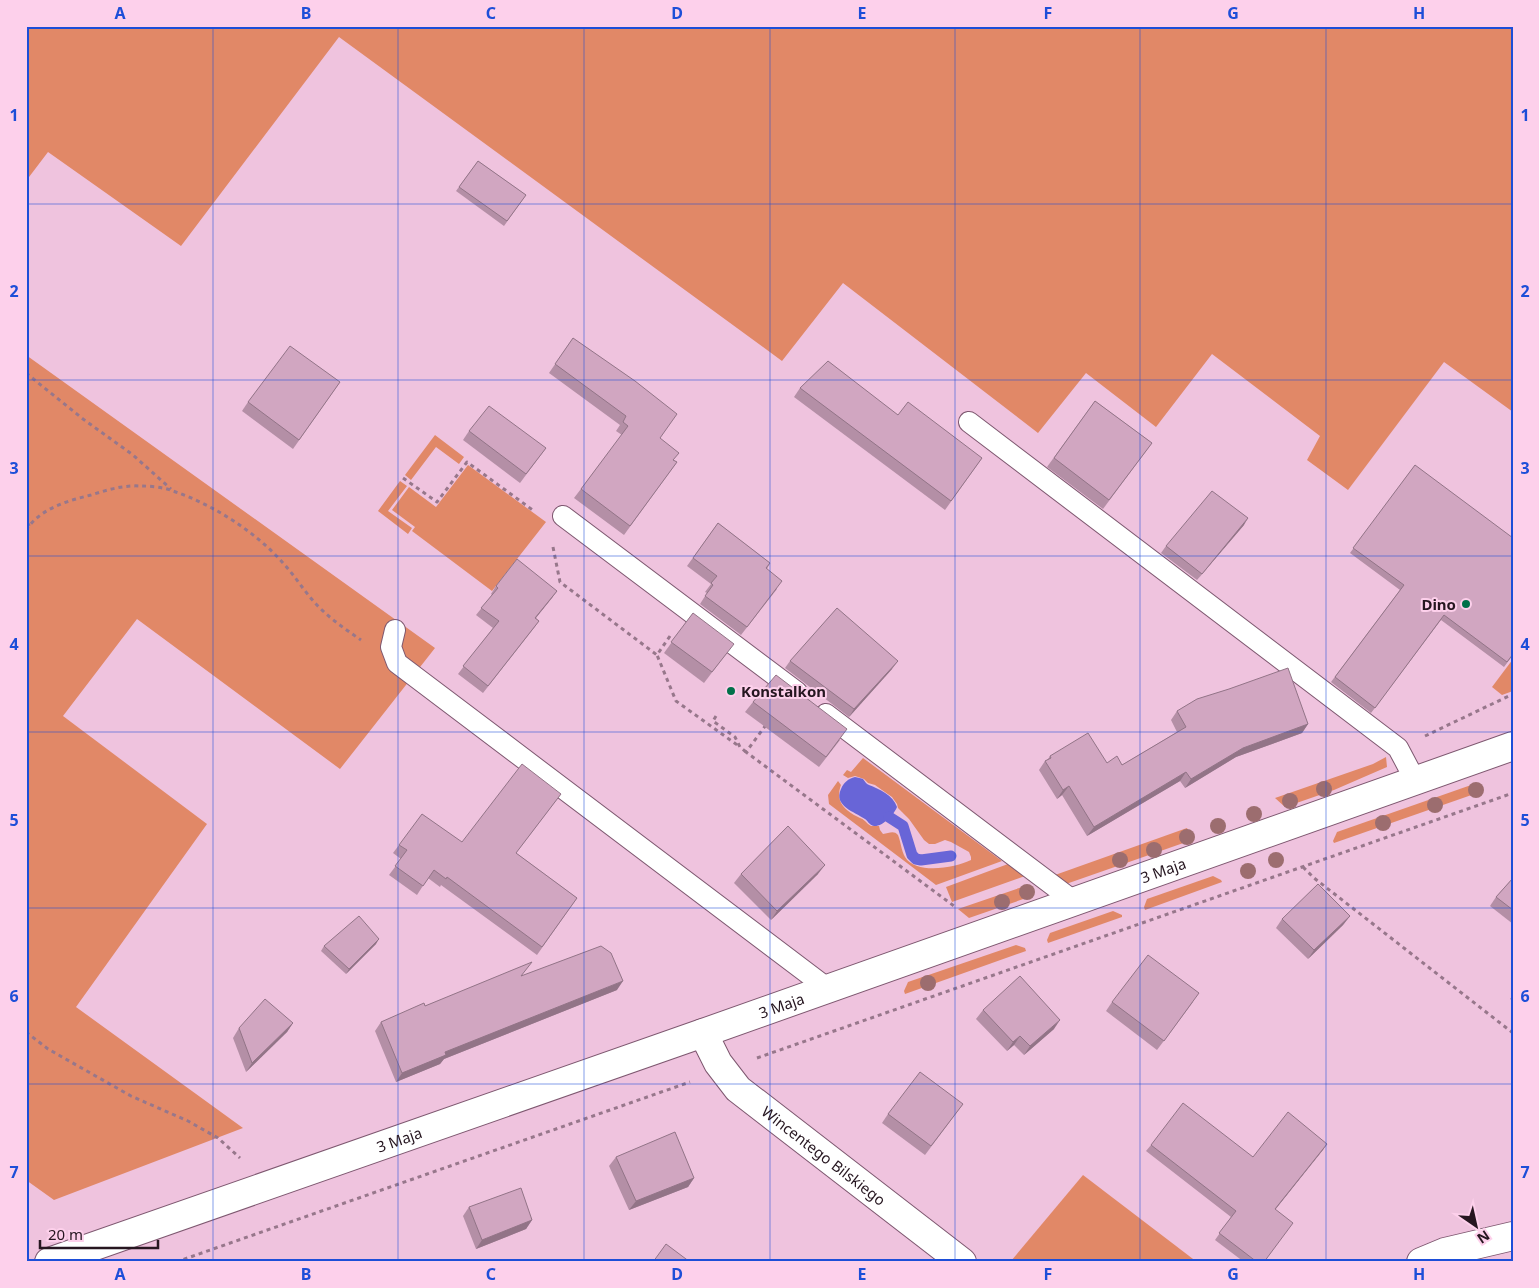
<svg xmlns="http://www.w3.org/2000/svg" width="1539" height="1288" font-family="'Noto Sans',sans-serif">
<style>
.green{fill:#e18867}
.water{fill:#6865d7}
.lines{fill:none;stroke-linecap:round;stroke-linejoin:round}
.stream{stroke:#6865d7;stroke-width:11}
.lane-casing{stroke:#7e5870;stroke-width:22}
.street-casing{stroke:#7e5870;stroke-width:30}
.secondary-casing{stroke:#7e5870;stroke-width:30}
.path{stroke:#97778b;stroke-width:3;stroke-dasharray:4 4;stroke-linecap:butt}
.lane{stroke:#fff;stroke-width:20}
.street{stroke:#fff;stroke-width:28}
.secondary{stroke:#fff;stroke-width:28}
.tree{fill:#9c6d6f}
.wall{fill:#b48fa6}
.shaded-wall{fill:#927487}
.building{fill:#d1a6c1;stroke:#927487}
.grid{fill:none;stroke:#1d4ed8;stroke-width:1;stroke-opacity:0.55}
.poi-dot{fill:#007049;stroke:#fdd0eb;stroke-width:2}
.labels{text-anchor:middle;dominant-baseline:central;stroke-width:4;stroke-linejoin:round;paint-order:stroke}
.poi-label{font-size:15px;font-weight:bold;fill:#261620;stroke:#fdd0eb;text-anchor:end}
.street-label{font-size:15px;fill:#261620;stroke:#fdd0eb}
.neatline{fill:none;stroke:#1d4ed8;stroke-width:2}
.grid-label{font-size:16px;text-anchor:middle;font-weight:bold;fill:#1d4ed8}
</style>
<rect width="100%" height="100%" fill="#efc3de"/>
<g class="green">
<path d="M26,26h1487v386l-69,-50 -96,128 -41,-30 13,-24 -108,-82 -56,73 -70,-54 -48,60 -195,-150 -61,78 -443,-324 -158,209 -133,-94 -22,29z"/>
<path d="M26,355l409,293 -95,121 -203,-150 -74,97 144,108 -131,183 167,121 -189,72 -28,-20z"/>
<path d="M435,435l29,22 -5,7 -23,-17 -25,33 -6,-5z"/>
<path d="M468,465l78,57 -54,69 -80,-60 3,-4 -23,-17 17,-23 27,20z"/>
<path d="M400,481l7,5 -19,25 24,17 -4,6 -30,-23z"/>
<path d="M1513,659v32l-11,4 -10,-8z"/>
<path d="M1386,757l1,10 -53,23 -49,17 -10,-9 98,-34z"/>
<path d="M863,758l139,103 -66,24 -107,-81 -1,-9 10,-14 3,4c-5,14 0,22 13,30 3,2 8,3 11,6 2,2 4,4 6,5h8l1,4 3,4c6,-1 11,-4 15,1 3,7 3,15 7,22 11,18 50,11 66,3v-3l-2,-5 -18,-10 -6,-2 -10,4h-6l-5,-4 -15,-21 -11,-11 -1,-4 -5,-7 -10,-7 -7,-5 -7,-2 -4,-4 -9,-3 -7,2 -5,-3 4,-5 4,2z"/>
<path d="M1474,784l8,4 1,3 -149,52 -1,-2 4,-9z"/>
<path d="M1187,828l5,12 -126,44 -11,-9z"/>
<path d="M1008,864l17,12 -73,26 -6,-15z"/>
<path d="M1213,876l8,4 1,2 -77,28 -1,-3 3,-8z"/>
<path d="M1028,885l4,11 -63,22 -11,-9z"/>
<path d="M1113,911l9,4v2l-74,26 -1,-3 3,-7z"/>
<path d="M1016,945l9,3 1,3 -121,43 -1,-3 4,-9z"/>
<path d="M1083,1175l114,87 -186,-1z"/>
</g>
<path class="water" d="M855,777c3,1 6,1 8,2 2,2 3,5 6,6 10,4 24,10 28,22 -3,8 -15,20 -23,19 -5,-1 -6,-5 -9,-7 -10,-7 -32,-13 -24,-30 3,-7 7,-10 14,-12z"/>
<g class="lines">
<path class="stream" d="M889,817l14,9 9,29 4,4 5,1 30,-4"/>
<defs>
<g id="lane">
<path d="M969,422l429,326 17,32"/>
<path d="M563,516l234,176"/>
<path d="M395,630l-4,17 6,16 430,325"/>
<path d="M826,714l249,188"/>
</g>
<g id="street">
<path id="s1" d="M703,1033l15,30 20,26 224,173"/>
<path d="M1421,1262l24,-10 68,-16"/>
</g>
<g id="secondary">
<path id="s2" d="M49,1262l654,-229 810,-287"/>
</g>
</defs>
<use href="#lane" class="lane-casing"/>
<use href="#street" class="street-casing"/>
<use href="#secondary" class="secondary-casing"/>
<g class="path">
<path d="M26,373l57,46 50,36 38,34"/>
<path d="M403,478l34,24 30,-40 67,49"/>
<path d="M26,516l3,10"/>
<path d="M26,530c15,-22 41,-29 65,-35 16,-5 32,-10 49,-9 10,0 23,1 33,5 39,13 83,41 110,72 12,13 21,28 33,41 13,14 29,25 45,36"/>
<path d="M553,547l7,35 97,73"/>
<path d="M670,636l-13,19 19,46 64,46"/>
<path d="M716,716l-3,5 22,16 5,10 6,5"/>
<path d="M766,725l-20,27 208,154"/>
<path d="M1425,736l88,-42"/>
<path d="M1303,867l11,11 199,155"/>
<path d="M26,1032l22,17 83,47 57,25 30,17 22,20"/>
<path d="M757,1058l756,-265"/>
<path d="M176,1262l514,-180"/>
</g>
<use href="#lane" class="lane"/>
<use href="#street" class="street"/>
<use href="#secondary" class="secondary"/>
</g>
<g class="tree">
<circle cx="1324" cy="789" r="8"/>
<circle cx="1476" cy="790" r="8"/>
<circle cx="1290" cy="801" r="8"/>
<circle cx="1435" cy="805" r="8"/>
<circle cx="1254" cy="814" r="8"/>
<circle cx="1383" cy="823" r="8"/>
<circle cx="1218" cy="826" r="8"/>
<circle cx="1187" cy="837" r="8"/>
<circle cx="1154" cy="850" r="8"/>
<circle cx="1120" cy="860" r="8"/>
<circle cx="1276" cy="860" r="8"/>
<circle cx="1248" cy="871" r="8"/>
<circle cx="1027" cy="892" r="8"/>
<circle cx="1002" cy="902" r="8"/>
<circle cx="928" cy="983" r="8"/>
</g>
<g class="wall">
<path d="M478,161l48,34 -22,31 -48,-35z"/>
<path d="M573,338l87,100 14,22 3,2 -53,73 -50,-37 48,-63 -6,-4 4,-6 -71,-52z"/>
<path d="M340,382l-47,67 -51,-38 6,-9z"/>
<path d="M800,388l98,27 84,43 -37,52 -151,-113z"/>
<path d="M1095,401l57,42 -49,66 -56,-42z"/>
<path d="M469,431l77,17 -26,35 -57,-43z"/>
<path d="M1415,465l98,190 -9,12 -63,-47 -70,93 -40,-31 69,-92 -50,-37z"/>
<path d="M718,523l52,40 -3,6 10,20 -36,46 -41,-31 7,-11 -2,-1 6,-8 -24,-18z"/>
<path d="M1244,525l-47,55 -36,-27 5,-7z"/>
<path d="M496,586l61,5 -21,27 3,3 -5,7 -51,65 -25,-19 35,-46 -17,-13 16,-20 -1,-1z"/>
<path d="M693,613l33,41 -22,29 -40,-30z"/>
<path d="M790,661l102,8 -43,48 -64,-49z"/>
<path d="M753,702l87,38 -21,27 -74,-55z"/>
<path d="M1177,711l131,13 -6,9 -66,24 -51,31 -5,-7 -93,55 -25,-41 -5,4 -18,-29 6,-9 3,-2 2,-3 72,9 55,-33 -6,-12z"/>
<path d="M561,794l-45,59 61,45 -40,57 -96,-70 -1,2 -12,-9 -11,17 -28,-20 12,-16 -8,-6 6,-8 63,-3z"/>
<path d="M741,874h77l-47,46 -37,-37z"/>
<path d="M1513,878v46l-23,-18 6,-9z"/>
<path d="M1350,916l-7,9 -35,34 -32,-31 6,-9z"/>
<path d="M376,944l-30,30 -25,-23 3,-5z"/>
<path d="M521,976l96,14 -173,69 -4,5 -44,18 -21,-51 6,-9 44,-16z"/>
<path d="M1513,995v6l-3,-2z"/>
<path d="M1112,1002h81l-36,48 -51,-39z"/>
<path d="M983,1010l71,19 -30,26 -10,-10 -7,6 -31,-32z"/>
<path d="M293,1023l-6,9 -41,40 -13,-34 6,-10z"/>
<path d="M963,1104l-38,51 -43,-32 6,-9z"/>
<path d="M1327,1144l-52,66 -11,52h-20l-29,-22 16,-23 -85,-66 5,-6 102,12z"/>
<path d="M616,1157l78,21 -6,9 -59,23 -20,-44z"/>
<path d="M469,1207l63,13 -6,9 -50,20 -13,-33z"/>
</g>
<g class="shaded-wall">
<path d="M1248,518l-4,7 -47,55 5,-6z"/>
<path d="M557,591l-5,7 -22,27 5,-7z"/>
<path d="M898,661l-6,8 -43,48 5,-8z"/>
<path d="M1308,724l-6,9 -66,24 -51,31 6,-9 52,-31z"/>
<path d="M1186,772l-6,9 -93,55 7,-9z"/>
<path d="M1069,786l-7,9 -5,4 6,-9z"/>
<path d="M825,865l-7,9 -47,46 6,-9z"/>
<path d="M1350,916l-7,9 -35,34 6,-9z"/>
<path d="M379,939l-3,5 -30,30 3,-5z"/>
<path d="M623,981l-6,9 -173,69 -4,5 -44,18 6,-9 43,-21z"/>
<path d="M1060,1020l-6,9 -30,26 6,-9z"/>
<path d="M293,1023l-6,9 -41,40 6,-9z"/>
<path d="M1020,1036l-6,9 -7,6 6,-9z"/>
<path d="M1327,1144l-4,6 -53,66 5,-7z"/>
<path d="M694,1178l-6,9 -59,23 7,-9z"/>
<path d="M532,1220l-6,9 -50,20 6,-9z"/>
</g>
<g class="building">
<path d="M478,161l48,34 -19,26 -48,-34z"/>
<path d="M573,338l62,43 42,33 -17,24 19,15 -6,7 4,2 -47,64 -49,-37 47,-63 -5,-4 3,-6 -71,-52z"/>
<path d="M290,346l50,36 -41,58 -51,-38z"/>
<path d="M828,361l70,54 10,-13 74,56 -31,43 -151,-113z"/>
<path d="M1095,401l57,42 -43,57 -55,-42z"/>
<path d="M489,406l57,42 -20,26 -57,-43z"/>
<path d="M1415,465l98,73v116l-6,8 -63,-47 -69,93 -40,-31 69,-92 -51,-37z"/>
<path d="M1212,491l36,27 -46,56 -36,-28z"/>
<path d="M718,523l52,40 -4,5 16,13 -35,46 -42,-31 8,-11 -2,-2 6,-7 -24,-18z"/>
<path d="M517,559l40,32 -22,27 4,3 -51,65 -25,-20 36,-45 -18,-13 17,-20 -2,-2z"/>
<path d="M837,608l61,53 -44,48 -64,-48z"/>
<path d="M693,613l41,31 -22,28 -41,-30z"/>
<path d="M1288,668l20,56 -65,24 -52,31 -5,-7 -92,55 -25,-41 -6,4 -18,-29 6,-3 -1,-2 38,-23 19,30 10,-7 5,9 64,-38 -9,-16 20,-12 32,-10z"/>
<path d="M776,675l71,54 -21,28 -73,-55z"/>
<path d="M522,764l39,30 -45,59 61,45 -35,49 -95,-70 -1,2 -12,-9 -11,16 -28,-20 12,-16 -8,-5 23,-31 40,28z"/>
<path d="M788,826l37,39 -48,46 -36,-37z"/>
<path d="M1513,878v32l-17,-13z"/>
<path d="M1318,884l32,32 -36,34 -32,-31z"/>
<path d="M359,916l20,23 -30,30 -25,-23z"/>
<path d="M601,946l10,7 12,28 -178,71 1,3 -44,18 -21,-51 43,-19 1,3 107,-44 -11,14z"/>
<path d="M1148,955l51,38 -35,48 -52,-39z"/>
<path d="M1020,976l40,44 -30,26 -10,-10 -7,6 -30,-32z"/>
<path d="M265,999l28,24 -41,40 -13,-35z"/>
<path d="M920,1072l43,32 -32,42 -43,-32z"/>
<path d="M1183,1103l70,54 35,-45 39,32 -52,65 18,14 -29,39h-7l-38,-29 17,-22 -85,-66z"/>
<path d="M675,1132l19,46 -58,23 -20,-44z"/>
<path d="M521,1188l11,32 -50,20 -13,-33z"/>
<path d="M666,1244l24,18h-37z"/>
</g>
<path class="grid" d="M213,26v1236M398,26v1236M584,26v1236M770,26v1236M955,26v1236M1140,26v1236M1326,26v1236M26,204h1487M26,380h1487M26,556h1487M26,732h1487M26,908h1487M26,1084h1487"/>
<g class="poi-dot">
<circle cx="1466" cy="604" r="5"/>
<circle cx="731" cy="691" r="5"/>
</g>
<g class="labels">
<g class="poi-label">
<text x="1456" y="604">Dino</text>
<text x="741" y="691" text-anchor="start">Konstalkon</text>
</g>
<g class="street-label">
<text stroke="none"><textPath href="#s2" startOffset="1181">3 Maja</textPath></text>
<text stroke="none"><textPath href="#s2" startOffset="776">3 Maja</textPath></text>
<text stroke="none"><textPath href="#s2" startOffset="371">3 Maja</textPath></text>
<text stroke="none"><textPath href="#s1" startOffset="175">Wincentego Bilskiego</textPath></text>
</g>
</g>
<rect width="1539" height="1288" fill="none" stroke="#fdd0eb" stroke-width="55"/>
<g transform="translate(1476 1226) rotate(146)" stroke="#fdd0eb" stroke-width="4" paint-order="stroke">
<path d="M0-4L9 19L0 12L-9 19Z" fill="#261620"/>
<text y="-8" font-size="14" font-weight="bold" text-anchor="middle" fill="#261620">N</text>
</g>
<path d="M40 1240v8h118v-8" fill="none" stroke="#261620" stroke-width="2.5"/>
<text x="48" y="1240" font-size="15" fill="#261620" stroke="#fdd0eb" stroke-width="4" paint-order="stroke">20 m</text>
<rect x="28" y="28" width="1484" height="1232" class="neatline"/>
<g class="grid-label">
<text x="120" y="19">A</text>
<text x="306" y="19">B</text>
<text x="491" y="19">C</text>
<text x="677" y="19">D</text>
<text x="862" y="19">E</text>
<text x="1048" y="19">F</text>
<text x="1233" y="19">G</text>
<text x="1419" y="19">H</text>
<text x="14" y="121">1</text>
<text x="1525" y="121">1</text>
<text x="14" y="297">2</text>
<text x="1525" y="297">2</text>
<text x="14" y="474">3</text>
<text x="1525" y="474">3</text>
<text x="14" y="650">4</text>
<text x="1525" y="650">4</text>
<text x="14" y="826">5</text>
<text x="1525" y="826">5</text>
<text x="14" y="1002">6</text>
<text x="1525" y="1002">6</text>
<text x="14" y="1178">7</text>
<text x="1525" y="1178">7</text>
<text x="120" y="1280">A</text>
<text x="306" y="1280">B</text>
<text x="491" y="1280">C</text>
<text x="677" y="1280">D</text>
<text x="862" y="1280">E</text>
<text x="1048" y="1280">F</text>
<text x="1233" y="1280">G</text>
<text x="1419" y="1280">H</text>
</g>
</svg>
